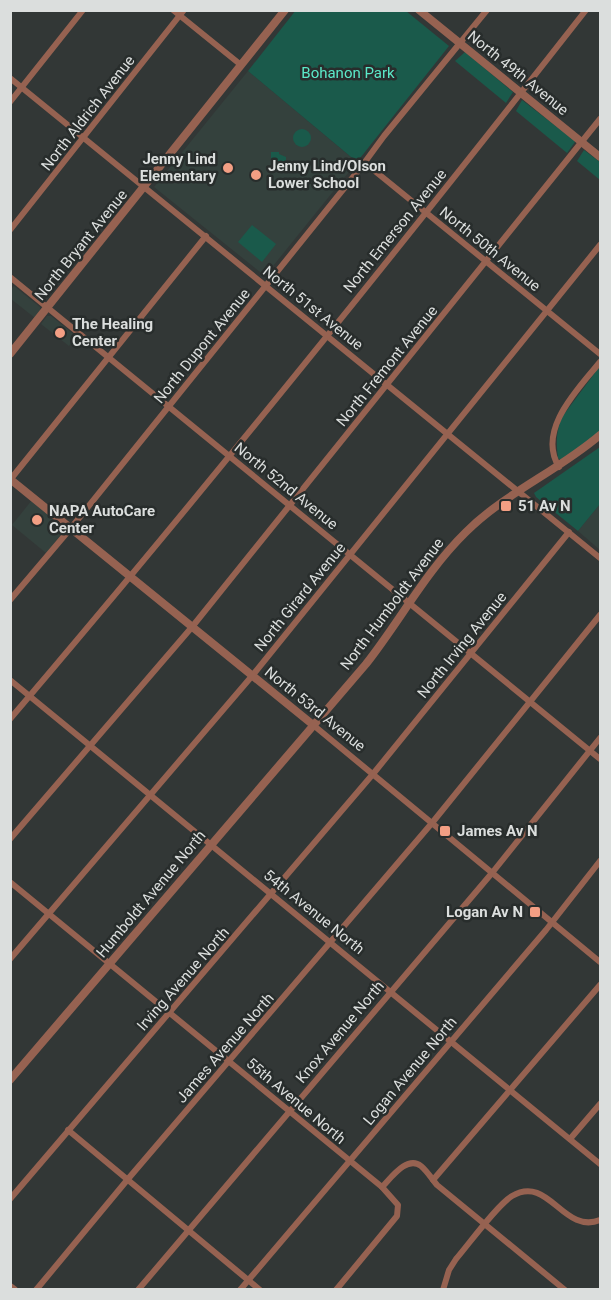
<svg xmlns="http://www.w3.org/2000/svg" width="611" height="1300" font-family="Roboto,sans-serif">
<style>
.built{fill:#34413d}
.green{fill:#1a5a4b}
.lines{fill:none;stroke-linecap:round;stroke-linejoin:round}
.minor{stroke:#966251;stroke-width:6}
.tertiary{stroke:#966251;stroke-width:8}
.poi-dot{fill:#f39f84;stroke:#282d2c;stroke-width:2}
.labels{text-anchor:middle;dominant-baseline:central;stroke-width:5;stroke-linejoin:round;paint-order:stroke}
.park-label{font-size:15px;fill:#5beac9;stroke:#282d2c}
.street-label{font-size:15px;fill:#dbdedd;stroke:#282d2c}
.poi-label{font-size:15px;font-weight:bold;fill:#dbdedd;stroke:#282d2c;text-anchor:start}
</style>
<rect width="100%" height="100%" fill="#323736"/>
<g class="built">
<path d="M248,71l109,91 -92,114 -111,-89z"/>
<path d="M14,286l26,21v5l-5,6 -24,-19 -1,-9z"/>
<path d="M47,316h4l26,21 -8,9 -28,-22z"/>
<path d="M32,500l32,28v3l-18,22 -34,-28z"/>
<path d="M600,504v46l-22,-19z"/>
</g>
<g class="green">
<path d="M296,10l110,1 43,35 -92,116 -109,-91z"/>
<path d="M465,52l48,40 -7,11 -51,-42z"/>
<path d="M522,100l52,40 1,2 -8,11 -51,-42z"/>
<circle cx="302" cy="138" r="9"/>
<path d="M584,150l16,12v18l-23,-19z"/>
<path d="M271,152h8v2l7,3v7h-15z"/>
<path d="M252,225l24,19 -14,18 -24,-20z"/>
<path d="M600,366v65l-17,17 -21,13 -4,-3c-2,-16 -2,-26 4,-41z"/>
<path d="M600,447v57l-22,27 -42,-34 -2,-4z"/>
</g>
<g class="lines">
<g class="minor">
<path d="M173,10l68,55"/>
<path d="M10,78l590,480"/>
<path d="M10,102l73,-92"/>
<path d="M365,163l235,191"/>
<path d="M10,230l174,-220"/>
<path d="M10,277l590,482"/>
<path d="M559,467c-23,-37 20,-79 41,-105"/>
<path d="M10,480l196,-244"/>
<path d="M10,600l61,-72 291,-362 22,-30 103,-126"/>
<path d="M10,680l590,484"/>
<path d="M10,719c198,-232 388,-469 576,-709"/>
<path d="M312,724l288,238"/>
<path d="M10,839l182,-212 408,-508"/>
<path d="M10,882l372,305c9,-9 25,-32 39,-21 6,5 11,13 16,19l128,105"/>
<path d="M10,959l242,-283 348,-431"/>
<path d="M68,1130l192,160"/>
<path d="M570,1139l30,-35"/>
<path d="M433,1180l167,-195"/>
<path d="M10,1199l363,-425 196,-242"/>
<path d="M36,1290l92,-111 304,-356 168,-208"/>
<path d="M138,1290l354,-417 108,-135"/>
<path d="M240,1290l306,-360 54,-69"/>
<path d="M336,1290l61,-74 1,-11 -16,-18"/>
<path d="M443,1290l6,-20 7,-11c13,-15 41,-54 56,-63 37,-22 51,39 88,24"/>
</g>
<g class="tertiary">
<path d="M419,10l181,147"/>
<path d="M10,354l275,-344"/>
<path d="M10,479l302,245"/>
<path d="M10,1080l356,-416c34,-43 60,-93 100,-132 39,-39 92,-61 134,-97"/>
<path d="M10,1287l4,3"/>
</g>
</g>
<g class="poi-dot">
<circle cx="228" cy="168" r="6"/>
<circle cx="256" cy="175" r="6"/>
<circle cx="60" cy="333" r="6"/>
<rect x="500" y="500" width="12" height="12" rx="3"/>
<circle cx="37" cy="520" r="6"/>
<rect x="439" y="825" width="12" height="12" rx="3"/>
<rect x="529" y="906" width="12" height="12" rx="3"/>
</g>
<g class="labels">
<g class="park-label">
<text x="348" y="73">Bohanon Park</text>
</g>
<g class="street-label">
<text transform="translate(518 73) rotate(39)">North 49th Avenue</text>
<text transform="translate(88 113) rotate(-52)">North Aldrich Avenue</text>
<text transform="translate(395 231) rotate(-51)">North Emerson Avenue</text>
<text transform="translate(81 245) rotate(-51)">North Bryant Avenue</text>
<text transform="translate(490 249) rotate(39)">North 50th Avenue</text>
<text transform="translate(313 308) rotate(39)">North 51st Avenue</text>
<text transform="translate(202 346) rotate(-51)">North Dupont Avenue</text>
<text transform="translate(387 366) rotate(-51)">North Fremont Avenue</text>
<text transform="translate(286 486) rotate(39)">North 52nd Avenue</text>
<text transform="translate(300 597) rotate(-51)">North Girard Avenue</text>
<text transform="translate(392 604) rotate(-53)">North Humboldt Avenue</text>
<text transform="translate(462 645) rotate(-51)">North Irving Avenue</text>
<text transform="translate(315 709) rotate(39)">North 53rd Avenue</text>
<text transform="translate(151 894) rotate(-50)">Humboldt Avenue North</text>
<text transform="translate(314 912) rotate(39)">54th Avenue North</text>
<text transform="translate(183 979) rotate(-49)">Irving Avenue North</text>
<text transform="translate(340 1032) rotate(-50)">Knox Avenue North</text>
<text transform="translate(225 1048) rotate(-49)">James Avenue North</text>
<text transform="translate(410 1071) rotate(-50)">Logan Avenue North</text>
<text transform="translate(296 1101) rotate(40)">55th Avenue North</text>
</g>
<g class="poi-label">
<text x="216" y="159" text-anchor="end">Jenny Lind<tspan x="216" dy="17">Elementary</tspan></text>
<text x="268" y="166">Jenny Lind/Olson<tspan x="268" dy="17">Lower School</tspan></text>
<text x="72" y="324">The Healing<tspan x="72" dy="17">Center</tspan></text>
<text x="518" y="506">51 Av N</text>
<text x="49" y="511">NAPA AutoCare<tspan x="49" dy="17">Center</tspan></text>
<text x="457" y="831">James Av N</text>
<text x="523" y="912" text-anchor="end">Logan Av N</text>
</g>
</g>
<rect width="611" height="1300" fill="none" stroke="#dbdedd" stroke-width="24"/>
</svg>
